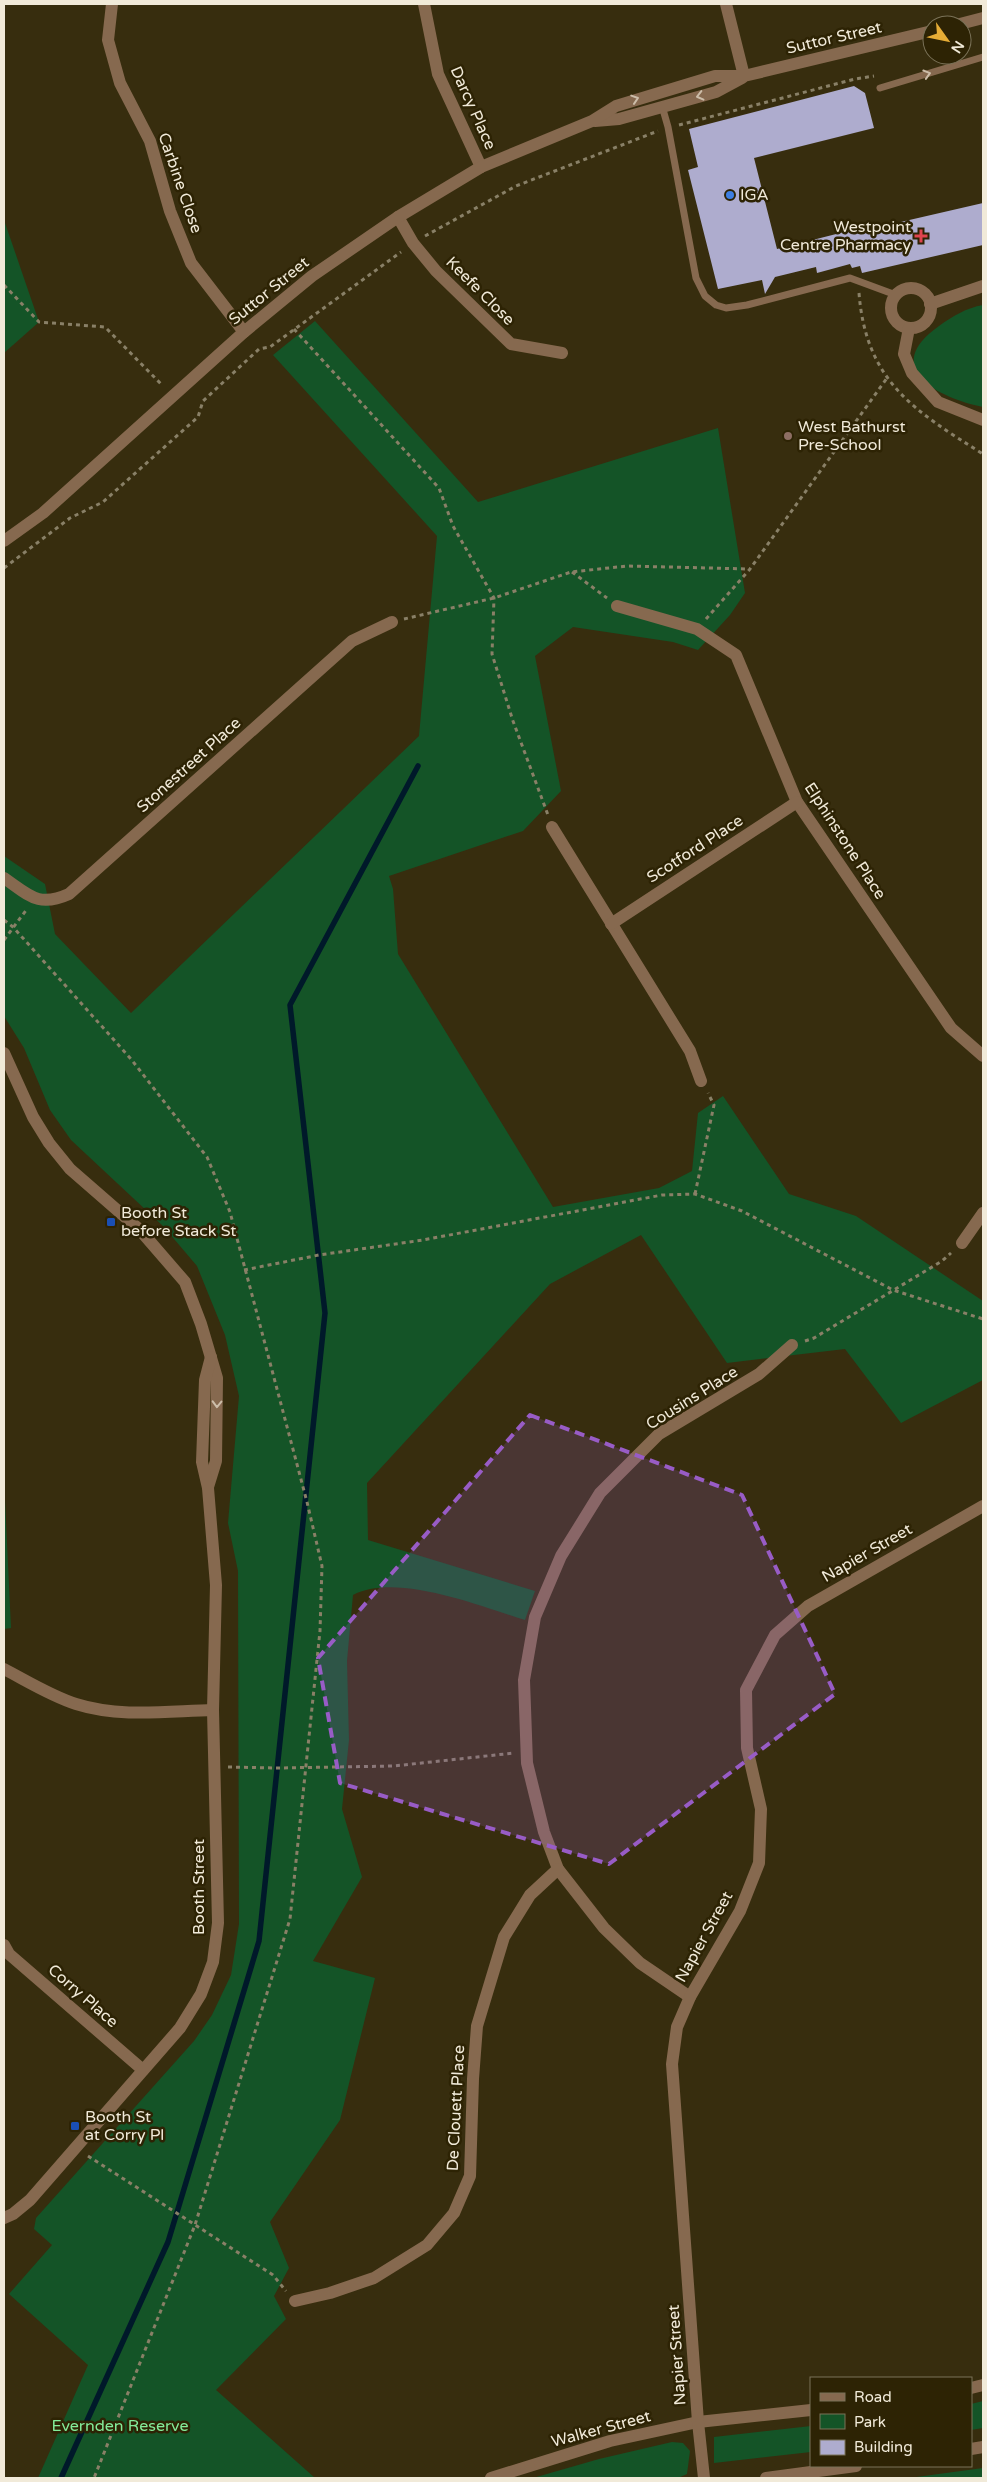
<svg xmlns="http://www.w3.org/2000/svg" width="987" height="2482" font-family="'Varela Round',sans-serif">
<style>
.green{fill:#145427}
.lines{fill:none;stroke-linecap:round;stroke-linejoin:round}
.stream{stroke:#00192a;stroke-width:5.5}
.building{fill:#aeacce}
.path{stroke:#898067;stroke-width:3;stroke-dasharray:4 4;stroke-linecap:butt}
.service{stroke:#86694f;stroke-width:7}
.minor{stroke:#86694f;stroke-width:12}
.tertiary{stroke:#86694f;stroke-width:12}
.oneway{stroke:#ccbda9}
.marked{fill:#985cc6;fill-opacity:0.2;stroke:#985cc6;stroke-width:4;stroke-dasharray:10 6;stroke-linejoin:round}
.shop-dot{fill:#3f7fe0;stroke:#2d2304;stroke-width:2}
.health-dot{fill:#e0444e;stroke:#2d2304;stroke-width:2}
.education-dot{fill:#8d6e63;stroke:#2d2304;stroke-width:2}
.transit-dot{fill:#1a4fb4;stroke:#2d2304;stroke-width:2}
.labels{text-anchor:middle;dominant-baseline:central;stroke-width:5;stroke-linejoin:round;paint-order:stroke}
.street-label{font-size:16px;fill:#f1ead9;stroke:#2d2304}
.poi-label{font-size:16px;fill:#f1ead9;stroke:#2d2304;text-anchor:start}
.park-label{font-size:16px;fill:#84ec9a;stroke:#2d2304}
</style>
<rect width="100%" height="100%" fill="#372d0e"/>
<g class="green">
<path d="M4,220l35,102 -35,31z"/>
<path d="M983,305v102c-44,-9 -104,-39 -44,-81 14,-10 27,-18 44,-21z"/>
<path d="M315,321l163,181 240,-74 27,165 -15,22 -32,35 -25,-8 -100,-15 -38,29 26,135 -38,40 -134,45 4,13 5,65 155,253 106,-19 33,-17 6,-58 25,-17 66,98 67,22 127,85v79l-82,43 -56,-74 -118,14 -86,-128 -91,49 -183,199 1,57 167,51 -10,29c-45,-14 -130,-48 -172,-25l-6,66 2,79 -7,69 20,68 -49,84 62,17 -35,142 -70,102 19,46 -15,28 12,23 -70,71 99,88h-277l50,-113 -79,-71 43,-49 -18,-16 2,-11 158,-177 18,-26 19,-40 8,-51 -1,-353 -10,-48 11,-127 -14,-61 -28,-69 -34,-40 -92,-86 -21,-30 -26,-62 -20,-32v-160l41,28 10,50 76,79 288,-277 18,-200 -164,-181z"/>
<path d="M4,1479l7,149 -7,1z"/>
<path d="M983,2401v27l-12,2v-26z"/>
<path d="M811,2426v26l-97,11v-26z"/>
<path d="M672,2442l11,1 7,8 -3,23 -9,4h-145l66,-19z"/>
<path d="M983,2468v10h-74z"/>
</g>
<g class="lines">
<path class="stream" d="M61,2478l107,-236 91,-301 66,-628 -35,-308 128,-239"/>
</g>
<path class="building" d="M854,86l11,7 9,35 -120,30 23,91 75,-19 1,3 130,-30v42l-121,28 -2,-7 -8,2 -2,-4 -33,9 -1,-6 -41,10 -10,17 -3,-14 -44,9 -30,-119 10,-3 -9,-38z"/>
<g class="lines">
<g class="path">
<path d="M679,125l176,-46 19,-3"/>
<path d="M425,236l91,-50 142,-55"/>
<path d="M4,285l35,37 66,5 58,59"/>
<path d="M859,293c7,89 56,118 124,161"/>
<path d="M294,329l145,159 14,38 41,72 -2,56 21,67 35,94"/>
<path d="M4,568l66,-50 33,-16 95,-85 5,-16 56,-52 11,-2 131,-95"/>
<path d="M572,572l35,26"/>
<path d="M404,619l90,-21 77,-26 56,-6 123,3"/>
<path d="M706,619l44,-50 137,-191"/>
<path d="M4,920l9,7 118,132 76,98 23,55 77,290 15,64 -2,65 -30,288 -95,306 -101,253"/>
<path d="M4,940l23,-31"/>
<path d="M695,1194l19,-89 -6,-12"/>
<path d="M244,1270l75,-15 104,-15 239,-45 33,-1 47,17 151,79 90,29"/>
<path d="M805,1341l9,-3 128,-77 9,-8"/>
<path d="M228,1767l49,1 117,-2 120,-13"/>
<path d="M88,2156l185,119 13,16"/>
</g>
<g class="service">
<path d="M880,88l103,-31"/>
<path d="M662,106l6,21 28,151 9,18 11,9 10,3 21,-3 103,-27 46,17"/>
</g>
<g class="minor">
<path d="M112,4l-4,36 12,43 30,58 20,70 21,52 53,69"/>
<path d="M424,4l14,70 43,93"/>
<path d="M398,217l15,26 23,28 75,73 51,9"/>
<circle cx="911" cy="308" r="20"/>
<path d="M930,304l53,-18"/>
<path d="M909,328l-5,26 8,19 26,29 45,18"/>
<path d="M617,606l80,23 39,26 61,147 154,226 32,28"/>
<path d="M552,827l138,224 11,30"/>
<path d="M4,878c25,17 34,30 65,16l283,-253 40,-19"/>
<path d="M611,924l186,-122"/>
<path d="M4,1053l29,64 16,26 21,26 70,61 45,52 16,42 16,54 -1,83 -8,26"/>
<path d="M962,1243l21,-30"/>
<path d="M4,1669c23,12 47,27 72,35 44,14 92,7 137,6"/>
<path d="M4,1945l5,9 134,116"/>
<path d="M690,1997l-50,-34 -36,-35 -46,-59 -14,-37 -17,-69 -3,-83 11,-63 26,-61 39,-63 59,-59 100,-60 33,-29"/>
<path d="M4,2218l9,-4 17,-14 150,-172 21,-34 12,-32 5,-39 -5,-213 3,-125 -8,-97 -6,-26 3,-82 6,-23"/>
<path d="M295,2301l35,-8 44,-15 53,-33 27,-32 16,-37 3,-97 4,-53 27,-89 26,-42 28,-26"/>
<path d="M971,2388l12,-3"/>
<path d="M491,2478l119,-37 88,-19 113,-12"/>
<path d="M704,2478l-6,-56 -26,-358 5,-37 13,-30 50,-86 19,-48 2,-54 -14,-61 -1,-58 29,-55 33,-29 175,-100"/>
</g>
<g class="tertiary">
<path d="M726,4l18,72"/>
<path d="M956,25l27,-7"/>
<path d="M595,121l24,-2 97,-27 26,-14"/>
<path d="M4,541l39,-28 201,-181 68,-56 86,-59 83,-50 111,-46 24,-15 99,-30h29l188,-45"/>
<path d="M971,2449l12,-2"/>
<path d="M766,2478l90,-12"/>
</g>
</g>
<defs><path id="oneway-chevron" d="M-2-3.5L2.5 0L-2 3.5" fill="none" stroke-width="1.6" stroke-linecap="round" stroke-linejoin="round" transform="scale(1.25)"/></defs>
<g class="oneway">
<use href="#oneway-chevron" transform="translate(927 74) rotate(-17)"/>
<use href="#oneway-chevron" transform="translate(700 96) rotate(166)"/>
<use href="#oneway-chevron" transform="translate(635 99) rotate(-18)"/>
<use href="#oneway-chevron" transform="translate(217 1404) rotate(91)"/>
</g>
<path class="marked" d="M530,1415l212,80 93,199 -226,170 -269,-81 -22,-125z"/>
<circle class="shop-dot" cx="730" cy="195" r="5"/>
<path class="health-dot" d="M918.5 228.5h5v5h5v5h-5v5h-5v-5h-5v-5h5z"/>
<circle class="education-dot" cx="788" cy="436" r="5"/>
<g class="transit-dot">
<rect x="106" y="1217" width="10" height="10" rx="2.5"/>
<rect x="70" y="2121" width="10" height="10" rx="2.5"/>
</g>
<g class="labels">
<g class="street-label">
<text transform="translate(834 38) rotate(-13)">Suttor Street</text>
<text transform="translate(473 108) rotate(66)">Darcy Place</text>
<text transform="translate(180 183) rotate(71)">Carbine Close</text>
<text transform="translate(269 291) rotate(-39)">Suttor Street</text>
<text transform="translate(480 291) rotate(45)">Keefe Close</text>
<text transform="translate(189 765) rotate(-42)">Stonestreet Place</text>
<text transform="translate(845 841) rotate(57)">Elphinstone Place</text>
<text transform="translate(695 849) rotate(-33)">Scotford Place</text>
<text transform="translate(692 1398) rotate(-32)">Cousins Place</text>
<text transform="translate(867 1553) rotate(-30)">Napier Street</text>
<text transform="translate(199 1887) rotate(-90)">Booth Street</text>
<text transform="translate(704 1937) rotate(-61)">Napier Street</text>
<text transform="translate(83 1996) rotate(41)">Corry Place</text>
<text transform="translate(456 2108) rotate(-87)">De Clouett Place</text>
<text transform="translate(677 2355) rotate(-94)">Napier Street</text>
<text transform="translate(601 2429) rotate(-15)">Walker Street</text>
</g>
<g class="poi-label">
<text x="740" y="195">IGA</text>
<text x="911" y="227" text-anchor="end">Westpoint<tspan x="911" dy="18">Centre Pharmacy</tspan></text>
<text x="798" y="427">West Bathurst<tspan x="798" dy="18">Pre-School</tspan></text>
<text x="121" y="1213">Booth St<tspan x="121" dy="18">before Stack St</tspan></text>
<text x="85" y="2117">Booth St<tspan x="85" dy="18">at Corry Pl</tspan></text>
</g>
<g class="park-label">
<text x="120" y="2426">Evernden Reserve</text>
</g>
</g>
<rect width="987" height="2482" fill="none" stroke="#f1ead9" stroke-width="10"/>
<rect x="810" y="2377" width="162" height="90" fill="#2d2304" stroke="#7b7359"/>
<rect x="820" y="2393" width="25" height="8" fill="#86694f" stroke="#7b7359"/>
<text x="854" y="2402" font-size="15" fill="#f1ead9">Road</text>
<rect x="820" y="2414" width="25" height="15" fill="#145427" stroke="#7b7359"/>
<text x="854" y="2427" font-size="15" fill="#f1ead9">Park</text>
<rect x="820" y="2440" width="25" height="15" fill="#aeacce" stroke="#7b7359"/>
<text x="854" y="2452" font-size="15" fill="#f1ead9">Building</text>
<g transform="translate(947 40) rotate(123)"><circle r="24" fill="#2d2304" stroke="#7b7359"/>
<path d="M0-4L9 19L0 12L-9 19Z" fill="#e6ad36"/>
<text y="-8" font-size="14" font-weight="bold" text-anchor="middle" fill="#f1ead9">N</text>
</g>
</svg>
